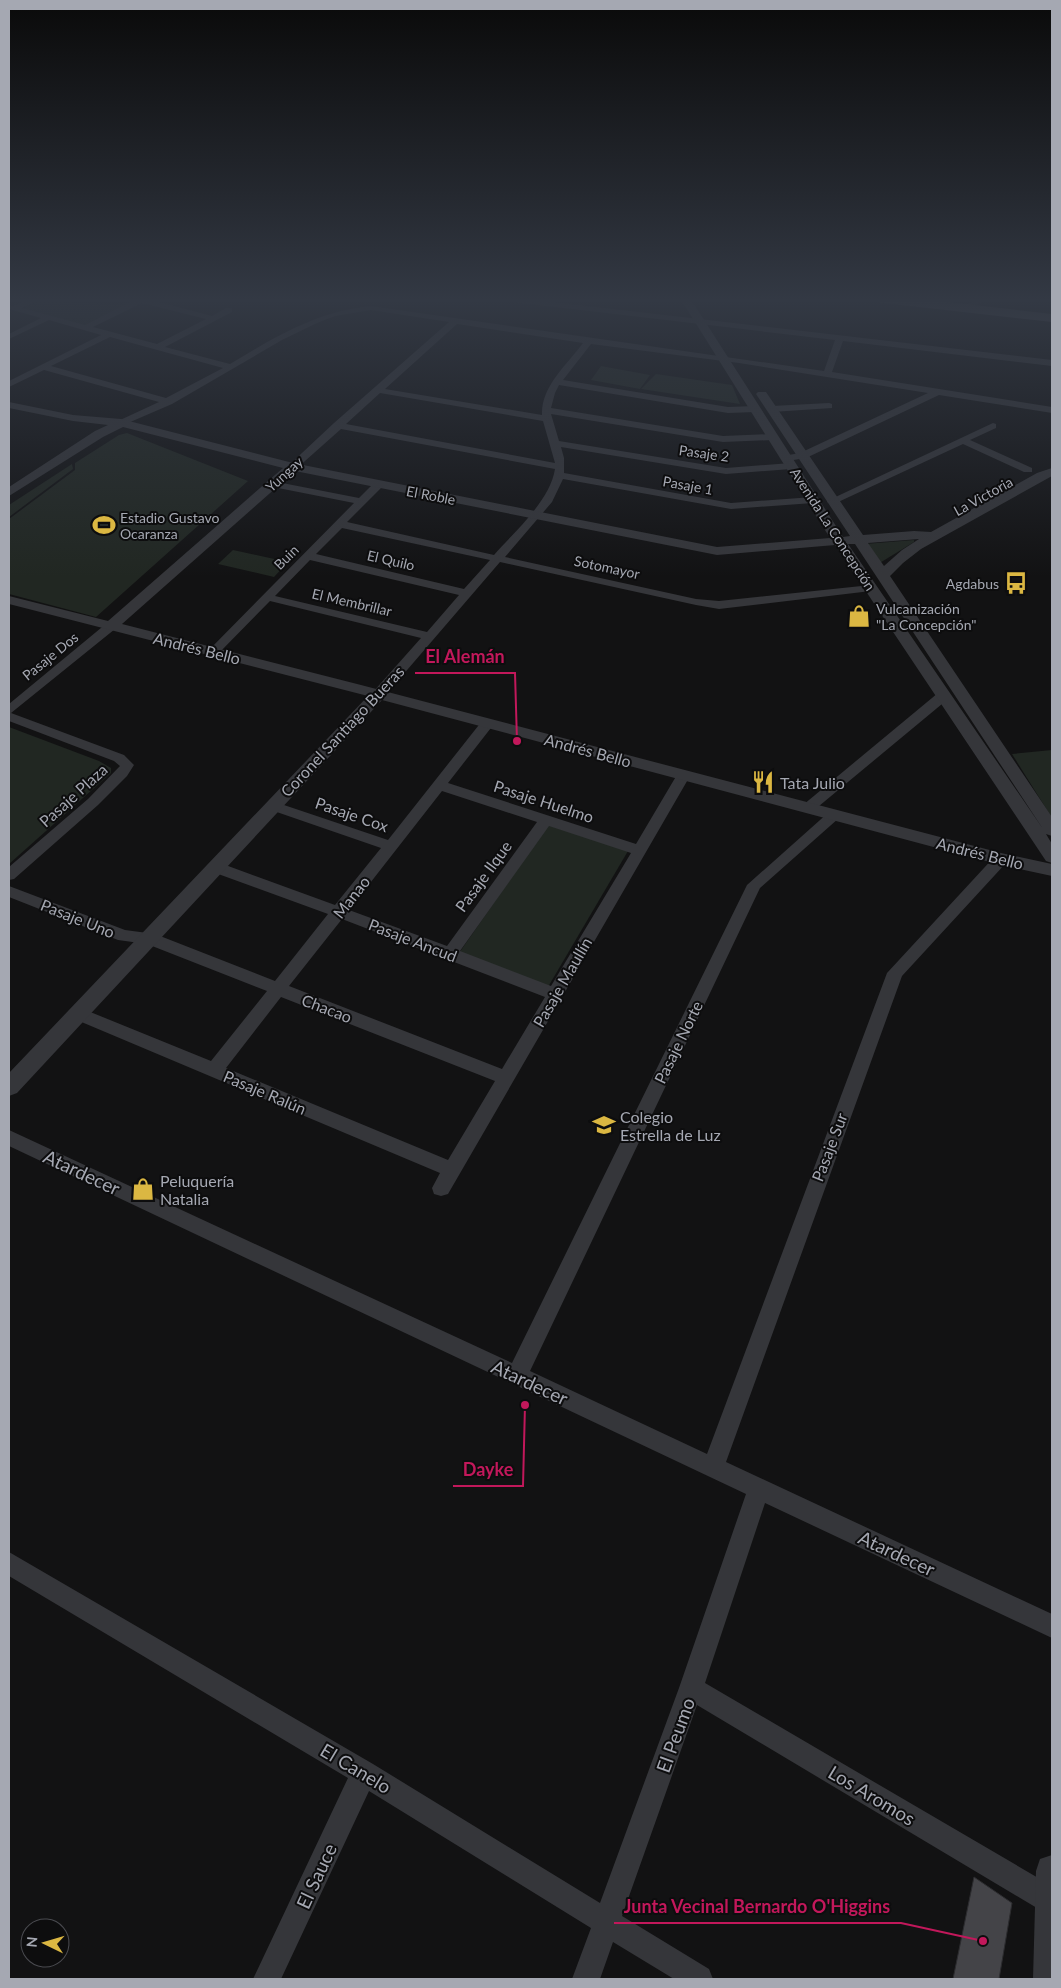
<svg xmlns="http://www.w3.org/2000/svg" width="1061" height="1988" font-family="Lato,sans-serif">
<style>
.green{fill:#212722}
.building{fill:#444448;stroke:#2c2c2f}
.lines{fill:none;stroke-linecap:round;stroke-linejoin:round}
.minor{fill:#35363a;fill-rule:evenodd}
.tertiary{fill:#35363a;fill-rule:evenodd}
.primary{fill:#505156;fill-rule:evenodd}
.labels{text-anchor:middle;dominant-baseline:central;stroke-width:4;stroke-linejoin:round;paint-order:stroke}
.far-street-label{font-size:14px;fill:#a5a8b2;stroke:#0d0d0e}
.far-poi-label{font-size:14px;fill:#a5a8b2;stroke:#0d0d0e;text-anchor:start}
.street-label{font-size:16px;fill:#a5a8b2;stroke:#0d0d0e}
.poi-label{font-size:16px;fill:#a5a8b2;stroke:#0d0d0e;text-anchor:start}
.near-street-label{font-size:19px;fill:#a5a8b2;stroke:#0d0d0e}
.leader{fill:none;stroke:#c2185b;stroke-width:2}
.callout-dot{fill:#c2185b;stroke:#0d0d0e;stroke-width:2}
.callout-label{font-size:18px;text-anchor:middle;font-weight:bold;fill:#c2185b;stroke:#0d0d0e;stroke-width:4;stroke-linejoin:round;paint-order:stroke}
</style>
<rect width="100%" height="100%" fill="#121213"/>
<g class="green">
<path d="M38,301l74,3 18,-1 -49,24 -61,-17z"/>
<path d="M601,366l49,9 -10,14 -49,-9z"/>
<path d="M656,374l76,11 8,19 -99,-15z"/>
<path d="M127,433l121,48 -152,136 -87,-23v-75l66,-49v-7l44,-28z"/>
<path d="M72,464l1,5 -64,48v-12z"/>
<path d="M914,540v2l-36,22 -13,-20z"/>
<path d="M233,550l55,12 -14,15 -56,-13z"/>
<path d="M9,727l90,34 12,7v5l-102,91z"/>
<path d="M1052,750v68l-40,-64z"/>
<path d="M548,825l80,26 -80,136 -89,-34z"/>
</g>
<path class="building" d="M974,1877l38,26 -13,76h-46z"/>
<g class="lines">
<g class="minor">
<path d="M33,298h12l-23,10 63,17 45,-23 -81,-2 -4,-2h99l68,18 14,-8h6v4l-67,35 65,17c45,-27 87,-53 141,-58l453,65 11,-31 -339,-40 -4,-2h26l534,62v6l-209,-25 -11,31 220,35v6l-113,-18 -133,63 -19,3 -5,-3 1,-2 17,-3 128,-60 -189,-30 -148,-19 -28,36 165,27 27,-1 5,3 -5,3 -27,1 -169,-28 -4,8 -4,15 172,28 50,-2 5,3 -5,3 -50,2 -172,-28 8,27 167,27 65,-5 5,3 -5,3 -65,5 -165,-27 3,11v15l167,30 82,-6 5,3 -5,3 -82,6 -168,-30 -11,23 -47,55 191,42 23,2 152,-16 6,3 -6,3 -152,18 -23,-4 -196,-43 -117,136 -5,1 -6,-4 1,-3 48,-54 -151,-37 -53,54h-8l-2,-3 147,-149 -86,-17 -1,-2 1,-2 4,-1 87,17 16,-16h8l1,2 -1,2 -36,36 147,33c21,-24 56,-54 61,-86l-214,-40 -45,40h-8l-1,-2 47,-44 115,-101 -78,-12 -36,6 -18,7 -35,17 -110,64 -51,22 -3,-1v-4l41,-19 -115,-32 -35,17v-6l92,-46 -52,-15 -40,19v-5l32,-16 -32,-9v-4l4,1zM142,303l64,16 -49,25 -64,-17zM457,324l126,19c-16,22 -42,43 -41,72l-157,-26zM110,337l113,31 -57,30 -115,-32zM380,393l163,28 12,42 -209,-39zM342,528l148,32 -26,29 -148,-35zM310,560l149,35 -32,37 -152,-36z"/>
<path d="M979,298h11l-23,12 -7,-2z"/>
<path d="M829,403l3,1v4l-60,4 -5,-3 5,-3z"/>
<path d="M993,423l3,1v4l-26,12 62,28v4h-8l-61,-28 -127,59h-8l-1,-2z"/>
<path d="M111,622l6,4 -2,3 -104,84 113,42 10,10 -7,11 -29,29 -84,74 -5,1v-13l79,-68 32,-33 -6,-5 -105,-40v-17l98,-81z"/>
<path d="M943,692l5,1 1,3 -1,3 -135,112h-10l-2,-3 2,-3 135,-112z"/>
<path d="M487,720l7,4 -46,59 188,61 42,-71h10l2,3 -242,418 -7,2 -7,-2 -2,-6 8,-15 -368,-155 -2,-5 2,-5 6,-1 133,54 56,-70 -120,-47 -29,-4 -109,-43v-11l116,44 30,4 120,47 53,-67 -118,-43 -2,-4 2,-4 5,-1 5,1 115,42 46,-57 -113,-39 -2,-3 2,-3h10l110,37 94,-119zM442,791l95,31 -90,124 -98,-36zM549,826l82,27 -80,133 -91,-35zM342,919l203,78 -43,72 -213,-83zM281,997l214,84 -47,79 -222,-92z"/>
<path d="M834,810l5,2 2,3 -2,3 -79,70 -230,483 177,83 180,-481 109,-118 5,-1 5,1 2,4 -2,4 -104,113 -176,486 326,152v24l-287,-135 -60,180 347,203v28l-10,-3 -345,-206 -75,211 87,53 4,10h-39l-61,-37 -13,37h-28l19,-51 -222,-137 -88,188h-28l95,-201 -339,-202v-24l364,212 227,139 79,-215 67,-194 -737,-348v-16l503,233 235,-478 82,-73z"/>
</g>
<g class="tertiary">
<path d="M680,298h10l153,239 7,-1 -94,-142 2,-2h8l97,143 51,-4 17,1 106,-59 15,-5v8l-131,73 -18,14 -13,13 162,241v19l-6,-2 6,10v19l-6,-2 -211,-316 -118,10 -422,-84 -173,153 239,61 640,168 51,11v12l-51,-11 -619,-165 -365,393 -8,3v-23l359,-377 -359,-92v-8l99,25 175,-153 -160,-41 -20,10 -94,59v-9l86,-56 13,-6 -35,-4 -64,-13v-6l64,13 48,4 172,44 424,84 113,-9zM919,539l-17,11 -18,16 -16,-23zM848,544h7l188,285z"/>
<path d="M1052,1855v124h-19l3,-108 4,-12z"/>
</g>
<path class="primary" d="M869,298h43l140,16v8l-177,-20z"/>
</g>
<linearGradient id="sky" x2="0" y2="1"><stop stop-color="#0a0a0a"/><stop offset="0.52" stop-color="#333944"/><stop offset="1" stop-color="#333944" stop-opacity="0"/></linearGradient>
<rect width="1061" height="577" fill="url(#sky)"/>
<defs>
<symbol id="stadium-bare" viewBox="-9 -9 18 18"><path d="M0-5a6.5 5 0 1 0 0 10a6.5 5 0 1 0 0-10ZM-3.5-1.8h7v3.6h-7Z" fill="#dbb742" stroke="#0d0d0e" stroke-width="2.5" paint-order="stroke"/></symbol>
<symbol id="bus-bare" viewBox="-9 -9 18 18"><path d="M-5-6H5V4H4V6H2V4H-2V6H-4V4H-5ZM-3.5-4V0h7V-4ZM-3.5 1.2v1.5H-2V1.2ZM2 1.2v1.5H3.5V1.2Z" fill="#dbb742" stroke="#0d0d0e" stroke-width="2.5" paint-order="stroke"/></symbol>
<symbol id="shop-bare" viewBox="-9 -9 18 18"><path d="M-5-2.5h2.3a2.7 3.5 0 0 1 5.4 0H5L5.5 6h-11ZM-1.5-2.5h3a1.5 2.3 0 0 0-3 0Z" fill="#dbb742" stroke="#0d0d0e" stroke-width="2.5" paint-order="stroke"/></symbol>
<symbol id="restaurant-bare" viewBox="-9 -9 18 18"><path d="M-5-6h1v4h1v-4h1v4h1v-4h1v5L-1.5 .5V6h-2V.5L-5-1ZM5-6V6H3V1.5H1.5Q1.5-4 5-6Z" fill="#dbb742" stroke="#0d0d0e" stroke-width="2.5" paint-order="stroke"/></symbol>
<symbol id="school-bare" viewBox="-9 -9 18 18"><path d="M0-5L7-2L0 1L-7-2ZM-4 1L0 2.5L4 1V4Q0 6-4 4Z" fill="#dbb742" stroke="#0d0d0e" stroke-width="2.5" paint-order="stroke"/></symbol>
</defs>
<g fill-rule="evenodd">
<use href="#stadium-bare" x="88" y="509" width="32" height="32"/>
<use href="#bus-bare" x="1000" y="567" width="32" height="32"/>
<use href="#shop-bare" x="843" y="600" width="32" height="32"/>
<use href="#restaurant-bare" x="747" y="766" width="32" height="32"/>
<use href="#school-bare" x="588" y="1109" width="32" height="32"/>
<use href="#shop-bare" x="127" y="1173" width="32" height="32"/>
</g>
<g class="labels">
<g class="far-street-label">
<text transform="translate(704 453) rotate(8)">Pasaje 2</text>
<text transform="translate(284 474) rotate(-42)">Yungay</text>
<text transform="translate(688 485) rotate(10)">Pasaje 1</text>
<text transform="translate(431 495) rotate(11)">El Roble</text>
<text transform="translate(983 496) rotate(-29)">La Victoria</text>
<text transform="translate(833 529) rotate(57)">Avenida La Concepción</text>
<text transform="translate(286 557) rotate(-45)">Buin</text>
<text transform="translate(391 560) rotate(13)">El Quilo</text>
<text transform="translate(607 567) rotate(12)">Sotomayor</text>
<text transform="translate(352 602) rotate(13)">El Membrillar</text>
<text transform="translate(50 656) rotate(-39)">Pasaje Dos</text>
</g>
<g class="far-poi-label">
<text x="120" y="517">Estadio Gustavo<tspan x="120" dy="16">Ocaranza</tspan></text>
<text x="999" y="583" text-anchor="end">Agdabus</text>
<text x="876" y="608">Vulcanización<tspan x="876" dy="16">"La Concepción"</tspan></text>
</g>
<g class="street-label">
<text transform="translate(197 648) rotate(14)">Andrés Bello</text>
<text transform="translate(342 731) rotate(-47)">Coronel Santiago Bueras</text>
<text transform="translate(588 750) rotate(15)">Andrés Bello</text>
<text transform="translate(73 795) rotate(-42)">Pasaje Plaza</text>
<text transform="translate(544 801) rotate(18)">Pasaje Huelmo</text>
<text transform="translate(352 814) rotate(19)">Pasaje Cox</text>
<text transform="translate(980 853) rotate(14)">Andrés Bello</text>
<text transform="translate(483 876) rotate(-54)">Pasaje Ilque</text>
<text transform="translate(351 897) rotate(-52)">Manao</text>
<text transform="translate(78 918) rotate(22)">Pasaje Uno</text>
<text transform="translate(413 940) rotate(21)">Pasaje Ancud</text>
<text transform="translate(562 982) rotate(-60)">Pasaje Maullín</text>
<text transform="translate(327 1008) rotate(21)">Chacao</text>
<text transform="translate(678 1042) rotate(-64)">Pasaje Norte</text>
<text transform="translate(265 1092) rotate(23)">Pasaje Ralún</text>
<text transform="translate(829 1147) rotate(-69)">Pasaje Sur</text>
</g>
<g class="poi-label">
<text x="780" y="782">Tata Julio</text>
<text x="620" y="1116">Colegio<tspan x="620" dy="18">Estrella de Luz</tspan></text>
<text x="160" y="1180">Peluquería<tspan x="160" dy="18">Natalia</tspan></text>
</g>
<g class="near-street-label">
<text transform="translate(82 1172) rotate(25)">Atardecer</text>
<text transform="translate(530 1382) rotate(25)">Atardecer</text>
<text transform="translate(897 1553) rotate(25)">Atardecer</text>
<text transform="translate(675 1735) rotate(-70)">El Peumo</text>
<text transform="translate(356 1768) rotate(31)">El Canelo</text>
<text transform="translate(872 1795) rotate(31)">Los Aromos</text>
<text transform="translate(316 1876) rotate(-65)">El Sauce</text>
</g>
</g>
<path class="leader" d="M517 741L515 673H415M525 1405L523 1486H453M983 1941L901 1923H614"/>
<g class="callout-dot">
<circle cx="517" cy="741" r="5"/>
<circle cx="525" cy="1405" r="5"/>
<circle cx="983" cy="1941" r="5"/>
</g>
<g class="callout-label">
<text x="465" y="663">El Alemán</text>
<text x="488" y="1476">Dayke</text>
<text x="757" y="1913">Junta Vecinal Bernardo O'Higgins</text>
</g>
<rect width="1061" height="1988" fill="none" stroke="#a5a8b2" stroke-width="20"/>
<g transform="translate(45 1943) rotate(275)"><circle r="24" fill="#0d0d0e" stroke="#4a4b50"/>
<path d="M0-4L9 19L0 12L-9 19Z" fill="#dbb742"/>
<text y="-8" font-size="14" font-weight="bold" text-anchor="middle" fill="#a5a8b2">N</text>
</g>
</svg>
